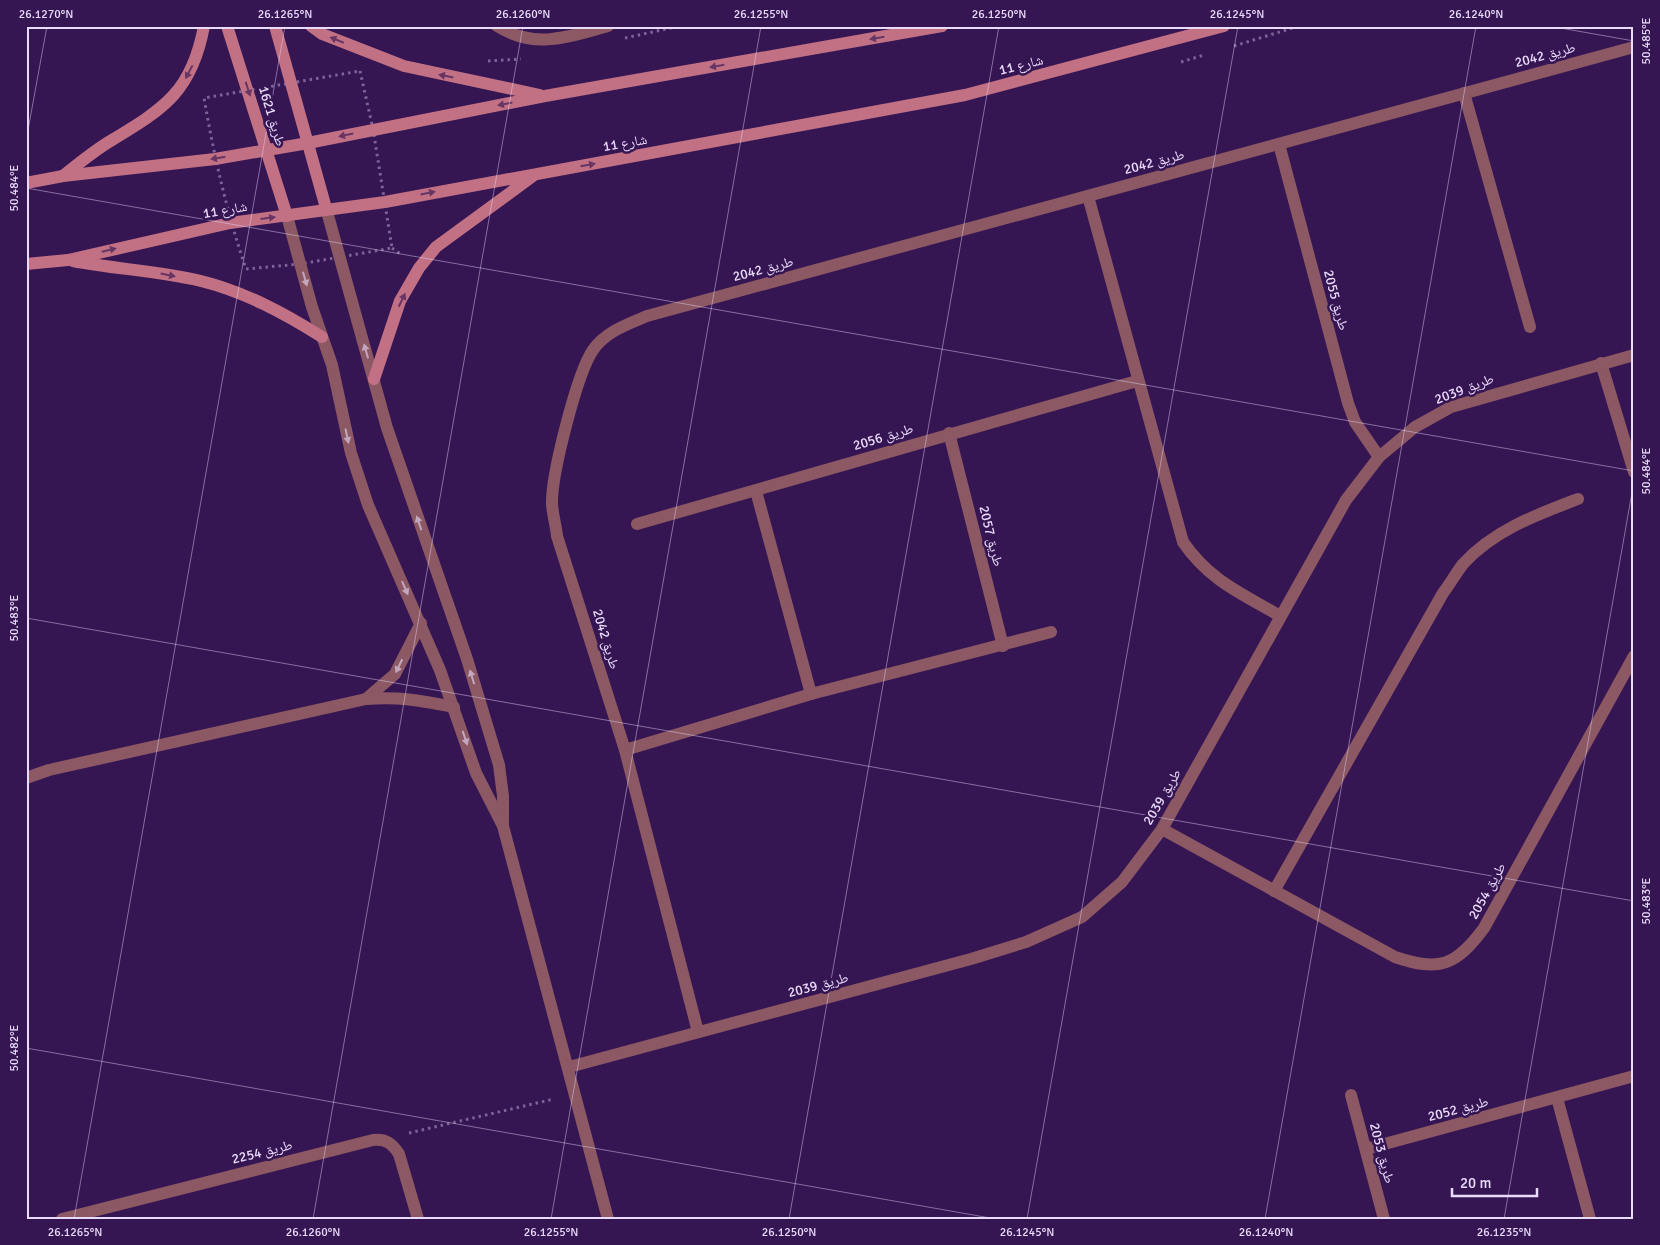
<svg xmlns="http://www.w3.org/2000/svg" width="1660" height="1245" font-family="Signika,'Noto Naskh Arabic',sans-serif">
<style>
.lines{fill:none;stroke-linecap:round;stroke-linejoin:round}
.path{stroke:#7d6496;stroke-width:3;stroke-dasharray:2.5 4;stroke-linecap:butt}
.street{stroke:#8b5864;stroke-width:12}
.secondary{stroke:#c27184;stroke-width:12}
.oneway{fill:#673564}
.oneway2{fill:#c3a7be}
.ticks{fill:none;stroke:#e9dbfa;stroke-width:1;stroke-opacity:0.45}
.labels{text-anchor:middle;dominant-baseline:central;stroke-width:5;stroke-linejoin:round;paint-order:stroke}
.street-label{font-size:14px;fill:#e9dbfa;stroke:#361553}
.neatline{fill:none;stroke:#e9dbfa;stroke-width:2}
.ticks-label{font-size:12px;text-anchor:middle;fill:#e9dbfa}
</style>
<rect width="100%" height="100%" fill="#361553"/>
<g class="lines">
<g class="path">
<path d="M625,38l55,-12"/>
<path d="M1234,46l65,-20"/>
<path d="M488,61l33,-2"/>
<path d="M1181,62l23,-7"/>
<path d="M360,71l13,58 19,119 -92,16 -54,5c-19,-56 -32,-113 -42,-171z"/>
<path d="M392,248l10,7"/>
<path d="M409,1133l145,-34"/>
</g>
<g class="street">
<path d="M497,26c39,24 70,11 111,0"/>
<path d="M1464,93l66,234"/>
<path d="M1279,144l69,259 7,19 24,35"/>
<path d="M1088,196l95,346c27,39 58,51 97,74"/>
<path d="M326,208l61,220 80,231 32,106 4,31v28"/>
<path d="M287,216l25,91 20,58 19,88 17,52 72,165 36,103 27,53 105,393"/>
<path d="M1601,363l33,109"/>
<path d="M949,433l54,213"/>
<path d="M756,491l55,203"/>
<path d="M637,524l500,-143"/>
<path d="M366,699l29,-25 26,-51"/>
<path d="M625,750l186,-56 240,-62"/>
<path d="M26,778l23,-8 317,-71c33,-3 57,2 88,8"/>
<path d="M1162,829l233,128c44,15 61,9 89,-29l150,-272"/>
<path d="M1274,891l169,-298c7,-9 13,-20 20,-29 31,-34 73,-49 115,-65"/>
<path d="M698,1032l-73,-282 -68,-214c-1,-11 -5,-23 -5,-34 0,-29 25,-129 41,-152 12,-18 35,-26 54,-34l987,-269"/>
<path d="M569,1067l402,-108 55,-17 56,-25 40,-35 40,-53 184,-329 33,-43 36,-30 36,-20 183,-52"/>
<path d="M1351,1095l33,124"/>
<path d="M1557,1098l33,121"/>
<path d="M1366,1149l268,-73"/>
<path d="M62,1219l311,-79c13,-1 19,3 26,14l19,65"/>
</g>
<g class="secondary">
<path d="M227,26l60,190"/>
<path d="M275,26l51,182"/>
<path d="M311,26l11,8 82,32 136,29"/>
<path d="M63,176c16,-13 32,-26 49,-36 53,-32 80,-49 92,-114"/>
<path d="M26,183l37,-7 152,-17 93,-16 237,-47 397,-70"/>
<path d="M73,261c42,8 86,10 128,20 44,11 83,32 121,56"/>
<path d="M26,264l42,-4 162,-37 155,-21 580,-107 259,-69"/>
<path d="M374,379l26,-78 19,-33 17,-21 97,-71"/>
</g>
</g>
<defs><path id="oneway-solid" d="M-6-.8H1V-3.2L6.5 0L1 3.2V.8H-6Z" transform="scale(1.25)"/></defs>
<g class="oneway">
<use href="#oneway-solid" transform="translate(877 38) rotate(170)"/>
<use href="#oneway-solid" transform="translate(337 40) rotate(-158)"/>
<use href="#oneway-solid" transform="translate(717 66) rotate(170)"/>
<use href="#oneway-solid" transform="translate(189 72) rotate(118)"/>
<use href="#oneway-solid" transform="translate(446 76) rotate(-169)"/>
<use href="#oneway-solid" transform="translate(248 89) rotate(72)"/>
<use href="#oneway-solid" transform="translate(505 104) rotate(169)"/>
<use href="#oneway-solid" transform="translate(346 135) rotate(168)"/>
<use href="#oneway-solid" transform="translate(218 158) rotate(171)"/>
<use href="#oneway-solid" transform="translate(588 165) rotate(-10)"/>
<use href="#oneway-solid" transform="translate(428 193) rotate(-11)"/>
<use href="#oneway-solid" transform="translate(268 218) rotate(-7)"/>
<use href="#oneway-solid" transform="translate(109 250) rotate(-13)"/>
<use href="#oneway-solid" transform="translate(168 275) rotate(11)"/>
<use href="#oneway-solid" transform="translate(402 300) rotate(-64)"/>
</g>
<g class="oneway2">
<use href="#oneway-solid" transform="translate(305 279) rotate(74)"/>
<use href="#oneway-solid" transform="translate(366 351) rotate(-106)"/>
<use href="#oneway-solid" transform="translate(347 436) rotate(78)"/>
<use href="#oneway-solid" transform="translate(419 523) rotate(-109)"/>
<use href="#oneway-solid" transform="translate(405 588) rotate(66)"/>
<use href="#oneway-solid" transform="translate(399 666) rotate(116)"/>
<use href="#oneway-solid" transform="translate(472 677) rotate(-107)"/>
<use href="#oneway-solid" transform="translate(465 738) rotate(71)"/>
</g>
<path class="ticks" d="M1549,26l85,15M26,141l21,-115M26,188l1608,283M26,618l1608,283M26,1048l970,171M74,1219l211,-1193M313,1219l210,-1193M551,1219l210,-1193M789,1219l210,-1193M1027,1219l211,-1193M1265,1219l211,-1193M1504,1219l130,-738"/>
<g class="labels">
<g class="street-label">
<text transform="translate(1545 55) rotate(-15)">طريق 2042</text>
<text transform="translate(1021 65) rotate(-14)">شارع 11</text>
<text transform="translate(272 116) rotate(73)">طريق 1621</text>
<text transform="translate(625 143) rotate(-10)">شارع 11</text>
<text transform="translate(1154 162) rotate(-15)">طريق 2042</text>
<text transform="translate(225 210) rotate(-10)">شارع 11</text>
<text transform="translate(763 269) rotate(-15)">طريق 2042</text>
<text transform="translate(1336 300) rotate(75)">طريق 2055</text>
<text transform="translate(1464 389) rotate(-21)">طريق 2039</text>
<text transform="translate(883 437) rotate(-17)">طريق 2056</text>
<text transform="translate(991 536) rotate(76)">طريق 2057</text>
<text transform="translate(606 639) rotate(73)">طريق 2042</text>
<text transform="translate(1162 797) rotate(-60)">طريق 2039</text>
<text transform="translate(1487 891) rotate(-61)">طريق 2054</text>
<text transform="translate(818 985) rotate(-15)">طريق 2039</text>
<text transform="translate(1458 1109) rotate(-15)">طريق 2052</text>
<text transform="translate(262 1152) rotate(-14)">طريق 2254</text>
<text transform="translate(1382 1153) rotate(75)">طريق 2053</text>
</g>
</g>
<rect width="1660" height="1245" fill="none" stroke="#361553" stroke-width="55"/>
<path d="M1452 1188v8h85v-8" fill="none" stroke="#e9dbfa" stroke-width="2.5"/>
<text x="1460" y="1188" font-size="15" fill="#e9dbfa" stroke="#361553" stroke-width="4" paint-order="stroke">20 m</text>
<rect x="28" y="28" width="1604" height="1190" class="neatline"/>
<g class="ticks-label">
<text x="46" y="18">26.1270°N</text>
<text x="285" y="18">26.1265°N</text>
<text x="523" y="18">26.1260°N</text>
<text x="761" y="18">26.1255°N</text>
<text x="999" y="18">26.1250°N</text>
<text x="1237" y="18">26.1245°N</text>
<text x="1476" y="18">26.1240°N</text>
<text transform="translate(1646 41) rotate(-90)" y="4">50.485°E</text>
<text transform="translate(14 188) rotate(-90)" y="4">50.484°E</text>
<text transform="translate(1646 471) rotate(-90)" y="4">50.484°E</text>
<text transform="translate(14 618) rotate(-90)" y="4">50.483°E</text>
<text transform="translate(1646 901) rotate(-90)" y="4">50.483°E</text>
<text transform="translate(14 1048) rotate(-90)" y="4">50.482°E</text>
<text x="75" y="1236">26.1265°N</text>
<text x="313" y="1236">26.1260°N</text>
<text x="551" y="1236">26.1255°N</text>
<text x="789" y="1236">26.1250°N</text>
<text x="1027" y="1236">26.1245°N</text>
<text x="1266" y="1236">26.1240°N</text>
<text x="1504" y="1236">26.1235°N</text>
</g>
</svg>
